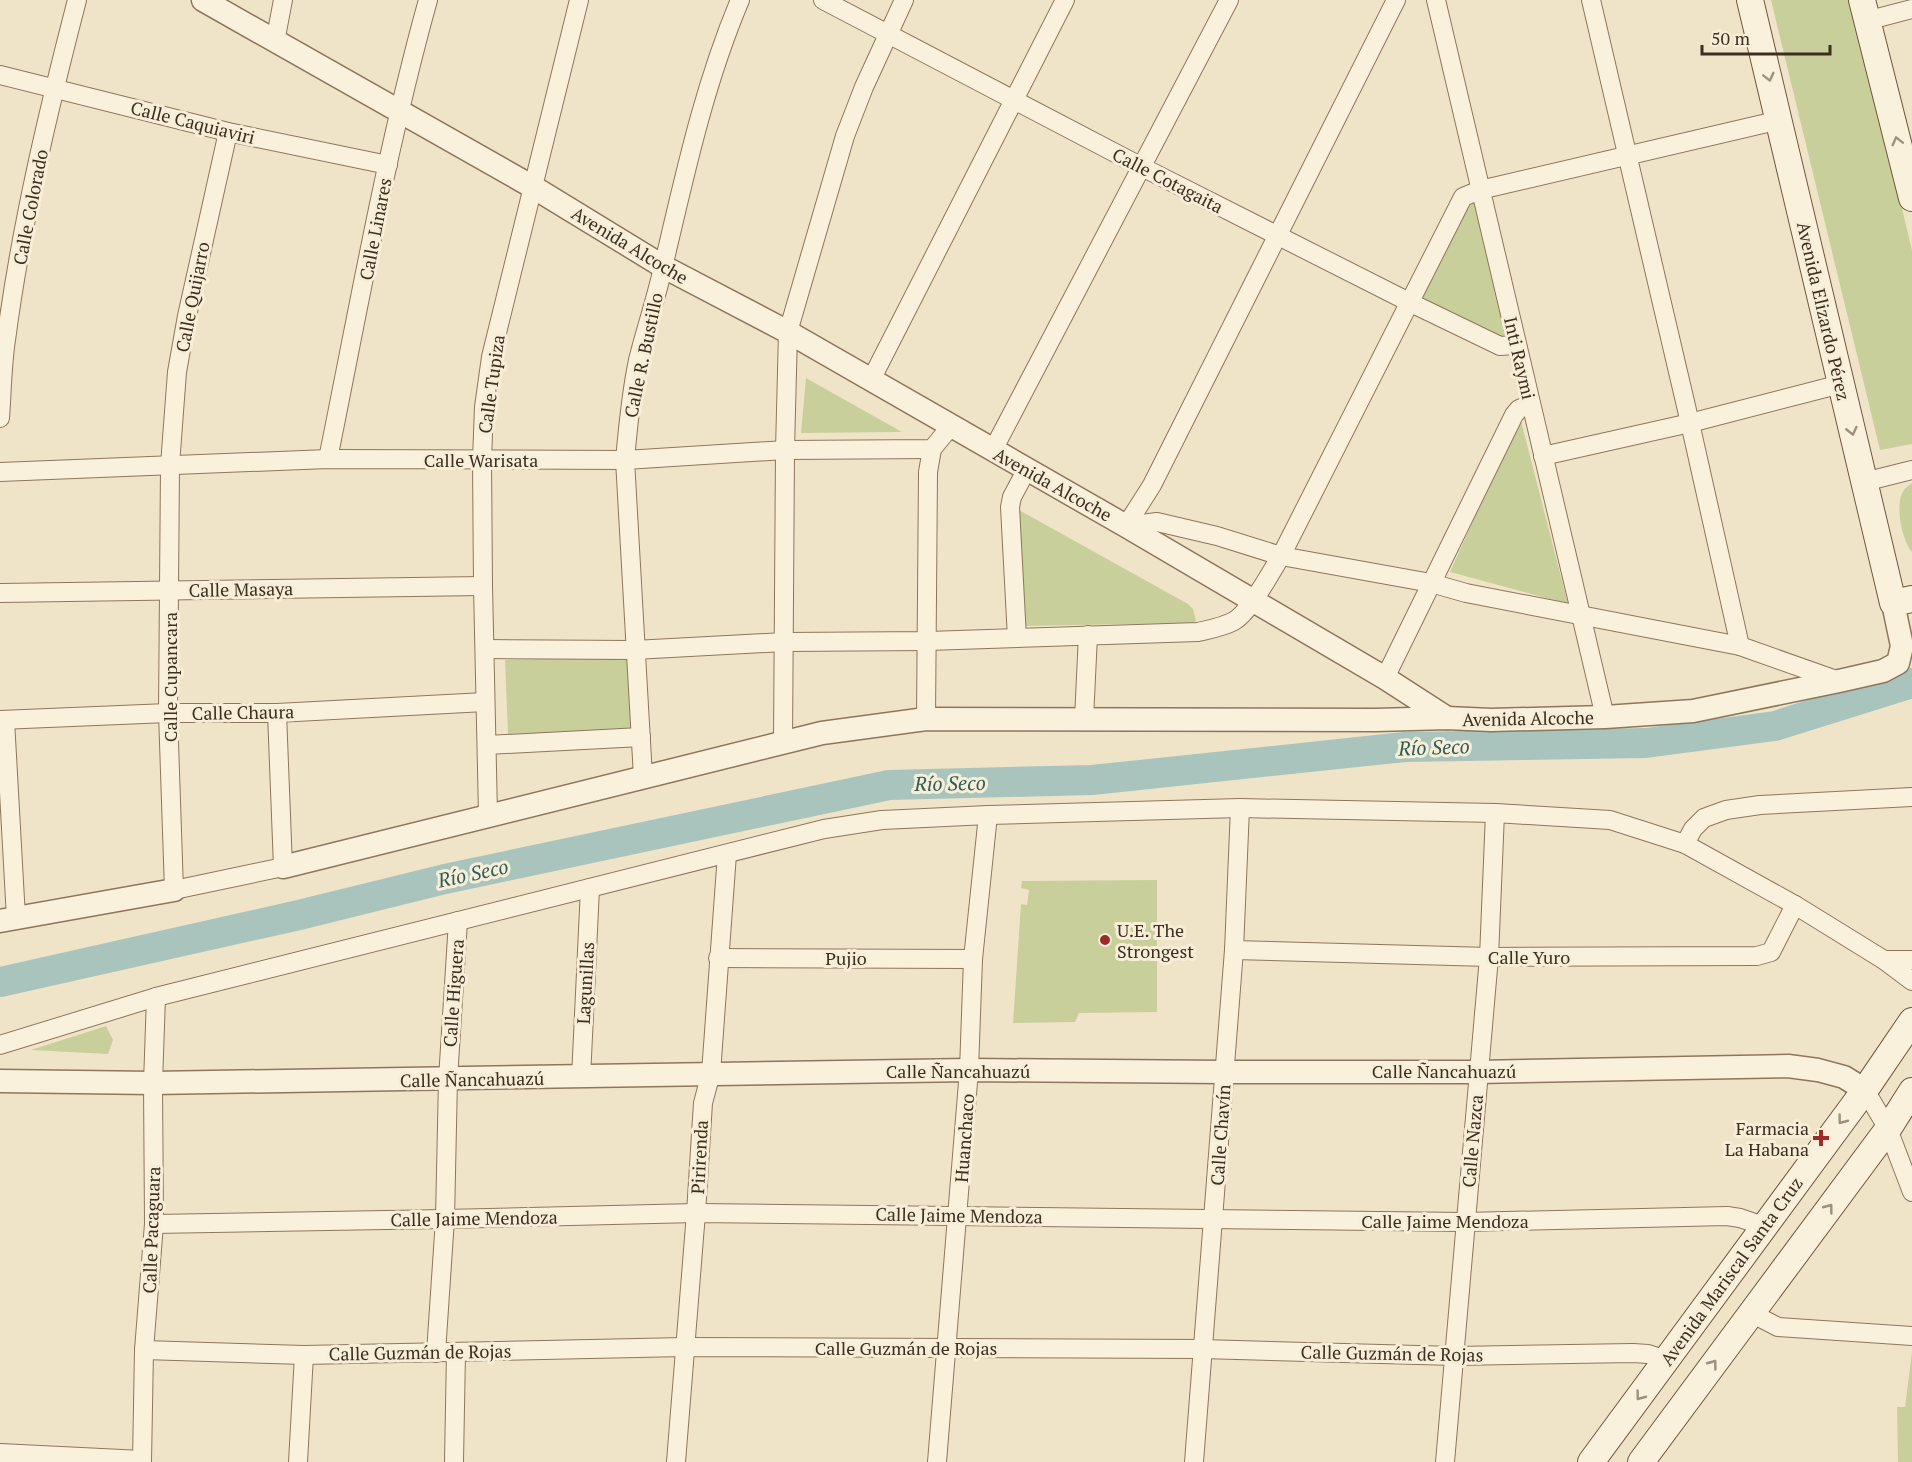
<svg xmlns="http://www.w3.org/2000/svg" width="1912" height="1462" font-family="'PT Serif',serif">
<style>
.green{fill:#c9cf9b}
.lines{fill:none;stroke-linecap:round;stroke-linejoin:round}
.river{stroke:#a9c4bc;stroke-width:30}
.minor-casing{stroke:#8d765c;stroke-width:20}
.tertiary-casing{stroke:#8d765c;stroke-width:25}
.secondary-casing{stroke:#6f573f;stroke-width:28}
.minor{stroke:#faf1dc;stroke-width:18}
.tertiary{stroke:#faf1dc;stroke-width:22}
.secondary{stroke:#faf1dc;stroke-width:26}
.oneway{stroke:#9c907e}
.poi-dot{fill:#9e2a2b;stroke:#f7eed8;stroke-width:2}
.labels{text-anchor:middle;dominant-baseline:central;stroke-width:6;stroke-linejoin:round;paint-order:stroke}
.street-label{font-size:18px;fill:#3d2e20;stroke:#f7eed8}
.poi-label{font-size:18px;fill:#3d2e20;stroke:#f7eed8;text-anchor:start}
.water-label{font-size:20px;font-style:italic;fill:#2f5d5a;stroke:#f7eed8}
</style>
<rect width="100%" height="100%" fill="#f0e4c8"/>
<g class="green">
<path d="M1771,0h81l60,250v194l-32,6z"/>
<path d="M1473,195l35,148 -86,-44z"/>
<path d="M806,378l96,54 -101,1z"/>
<path d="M1520,417l48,187 -118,-32z"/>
<path d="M1912,483v69c-10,-11 -18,-49 -8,-62 2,-3 5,-4 8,-7z"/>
<path d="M1019,510l169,94 5,5 3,12 -4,2 -170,3z"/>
<path d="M631,656l3,74 -126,4 -3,-74z"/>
<path d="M1157,880v132l-78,1 -4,9 -62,1 8,-119 6,1 2,-15 -8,-2 1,-7z"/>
<path d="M106,1026l7,14 -5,14 -77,-4z"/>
<path d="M1912,1352v110h-14l-1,-55h8z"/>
</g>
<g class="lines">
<path class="river" d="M0,982l299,-67 146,-36 444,-94 203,-5 313,-33 241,-4 129,-17 137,-43"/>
<defs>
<g id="minor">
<path d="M823,0l319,167 267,135 91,44 17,-1"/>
<path d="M1436,0l169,717"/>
<path d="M1591,0l99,423 50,223"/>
<path d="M1866,21l46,-12"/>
<path d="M275,42l8,-42"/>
<path d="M0,75l228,57 160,33"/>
<path d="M228,132l-41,184 -10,56 -7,93 -2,248 6,177 109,-23 -6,-154"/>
<path d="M871,380l194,-380"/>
<path d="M0,418c2,-26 2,-52 6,-78 15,-115 42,-228 71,-340"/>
<path d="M993,450l236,-450"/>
<path d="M1543,456l147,-33 151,-39"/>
<path d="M328,459c31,-153 58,-308 100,-459"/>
<path d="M0,472l328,-13 297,1 160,-10 147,-1 19,-23"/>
<path d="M1864,482l48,-12"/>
<path d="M1126,526l31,-4 60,14 64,20 150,27 35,10 274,53 99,35"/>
<path d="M1126,526l26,-41 244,-485"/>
<path d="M0,593l483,-7"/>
<path d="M1017,638l-7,-131 2,-10 15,-28"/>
<path d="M485,649l149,1 150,-8 144,-1 270,-9c13,-3 25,-5 36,-11 16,-9 37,-49 47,-65l182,-359 17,-7 300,-70"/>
<path d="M1385,678l129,-263 5,-6 12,-5"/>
<path d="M926,719l2,-247 4,-23"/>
<path d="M1084,719l4,-84"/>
<path d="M0,720l168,-7h109l208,-11"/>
<path d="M5,720l11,198"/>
<path d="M783,743l2,-293 3,-118 57,-196 19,-49 40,-87"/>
<path d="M487,745l154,-8"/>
<path d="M643,777l-18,-317c3,-34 6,-67 13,-100 8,-32 19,-64 26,-97 21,-89 40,-178 76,-263"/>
<path d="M488,815l-5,-229 -1,-126 2,-53 7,-50 88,-357"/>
<path d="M1685,844l8,-15 11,-11 22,-8 34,-5 152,-8"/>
<path d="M1234,950l255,7 268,-1 14,-4 24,-47"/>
<path d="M718,958l255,1"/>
<path d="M1884,960h28"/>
<path d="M0,1045l156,-48 668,-168 58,-9 106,-5 252,-7 255,5 115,7 75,24 110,61 89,55 28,21"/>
<path d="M581,1078l9,-190"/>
<path d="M1865,1090l23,39 24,63"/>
<path d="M154,1224l291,-5 251,-6 769,9 262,-6 13,2 23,8"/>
<path d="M1751,1313l27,14 134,9"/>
<path d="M144,1350l160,5 380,-8 518,2 253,7 178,-3 15,1 19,6"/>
<path d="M436,1353l9,-134 3,-140 10,-158"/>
<path d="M0,1453l142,7"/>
<path d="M142,1462l2,-112 10,-126 -1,-141 3,-86"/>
<path d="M298,1462l6,-107"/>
<path d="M454,1462l2,-110"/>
<path d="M676,1462l20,-249 7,-110 8,-30 16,-219"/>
<path d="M937,1462l32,-392 4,-111 15,-144"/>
<path d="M1194,1462l40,-512 6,-142"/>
<path d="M1445,1462l44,-505 6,-144"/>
</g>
<g id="tertiary">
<path d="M203,0l330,187 131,80 124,65 338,194 259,152 62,40"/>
<path d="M283,867l539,-134 104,-14 450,1 71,-2 44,2 114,-3 88,-6 146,-30 44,-10 15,-8 4,-17 -9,-43"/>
<path d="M0,921l174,-31"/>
<path d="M0,1081l153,2 816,-13 255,2h254l310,-6 30,4 26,7 21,13"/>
</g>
<g id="secondary">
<path d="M1750,0l143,603 19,-4"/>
<path d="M1862,0l50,198"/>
<path d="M1591,1462l274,-372 47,-69"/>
<path d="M1641,1462l247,-333 24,-38"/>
</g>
</defs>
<use href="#minor" class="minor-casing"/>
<use href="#tertiary" class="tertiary-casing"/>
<use href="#secondary" class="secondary-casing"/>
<use href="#minor" class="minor"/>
<use href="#tertiary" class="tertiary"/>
<use href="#secondary" class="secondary"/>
</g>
<defs><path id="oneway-chevron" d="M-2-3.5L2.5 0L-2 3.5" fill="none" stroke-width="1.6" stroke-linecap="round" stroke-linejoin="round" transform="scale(1.5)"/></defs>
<g class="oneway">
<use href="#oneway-chevron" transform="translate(1769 77) rotate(76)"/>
<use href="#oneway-chevron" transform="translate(1897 141) rotate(-104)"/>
<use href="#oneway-chevron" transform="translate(1852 431) rotate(77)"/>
<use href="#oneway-chevron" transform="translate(1842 1120) rotate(127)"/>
<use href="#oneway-chevron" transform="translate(1829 1208) rotate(-53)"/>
<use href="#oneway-chevron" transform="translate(1713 1364) rotate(-53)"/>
<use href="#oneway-chevron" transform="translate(1640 1396) rotate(127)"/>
</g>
<g class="poi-dot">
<circle cx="1105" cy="940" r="6"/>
<path d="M1818 1129h6v6h6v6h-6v6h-6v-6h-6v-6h6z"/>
</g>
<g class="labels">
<g class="street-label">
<text transform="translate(193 122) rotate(14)">Calle Caquiaviri</text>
<text transform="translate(1168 180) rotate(27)">Calle Cotagaita</text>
<text transform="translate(30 207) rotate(-79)">Calle Colorado</text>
<text transform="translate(375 229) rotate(-79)">Calle Linares</text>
<text transform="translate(630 245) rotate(31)">Avenida Alcoche</text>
<text transform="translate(192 297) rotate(-79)">Calle Quijarro</text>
<text transform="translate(1824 311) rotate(77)">Avenida Elizardo Pérez</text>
<text transform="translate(643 355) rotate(-78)">Calle R. Bustillo</text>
<text transform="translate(1520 358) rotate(77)">Inti Raymi</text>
<text transform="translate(491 384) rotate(-82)">Calle Tupiza</text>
<text x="481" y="460">Calle Warisata</text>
<text transform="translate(1053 484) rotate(29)">Avenida Alcoche</text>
<text transform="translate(241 589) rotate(-1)">Calle Masaya</text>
<text transform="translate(170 677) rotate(-90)">Calle Cupancara</text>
<text transform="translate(243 712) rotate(-1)">Calle Chaura</text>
<text transform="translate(1528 718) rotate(-1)">Avenida Alcoche</text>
<text x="1529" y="957">Calle Yuro</text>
<text x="846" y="958">Pujio</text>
<text transform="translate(585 983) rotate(-87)">Lagunillas</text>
<text transform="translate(453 993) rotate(-86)">Calle Higuera</text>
<text x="958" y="1071">Calle Ñancahuazú</text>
<text x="1444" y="1071">Calle Ñancahuazú</text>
<text transform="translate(472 1079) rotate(-1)">Calle Ñancahuazú</text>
<text transform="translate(1220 1135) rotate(-86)">Calle Chavín</text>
<text transform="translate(964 1138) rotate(-86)">Huanchaco</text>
<text transform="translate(1472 1141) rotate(-85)">Calle Nazca</text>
<text transform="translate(699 1157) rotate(-87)">Pirirenda</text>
<text transform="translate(959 1215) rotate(1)">Calle Jaime Mendoza</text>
<text transform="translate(474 1218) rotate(-1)">Calle Jaime Mendoza</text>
<text x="1445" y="1221">Calle Jaime Mendoza</text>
<text transform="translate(151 1230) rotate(-88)">Calle Pacaguara</text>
<text transform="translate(1731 1271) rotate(-54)">Avenida Mariscal Santa Cruz</text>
<text x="906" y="1348">Calle Guzmán de Rojas</text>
<text transform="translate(420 1352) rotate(-1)">Calle Guzmán de Rojas</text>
<text transform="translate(1392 1353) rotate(1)">Calle Guzmán de Rojas</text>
</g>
<g class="poi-label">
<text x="1117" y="930">U.E. The<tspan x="1117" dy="21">Strongest</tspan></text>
<text x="1809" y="1128" text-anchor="end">Farmacia<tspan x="1809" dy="21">La Habana</tspan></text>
</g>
<g class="water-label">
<text transform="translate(1434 747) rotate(-2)">Río Seco</text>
<text transform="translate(950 783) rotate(-1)">Río Seco</text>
<text transform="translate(473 873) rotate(-12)">Río Seco</text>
</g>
</g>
<path d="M1702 45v9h128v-9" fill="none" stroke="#3d2e20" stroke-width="3"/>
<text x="1711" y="45" font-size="18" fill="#3d2e20" stroke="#f7eed8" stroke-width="4.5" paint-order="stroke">50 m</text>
</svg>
